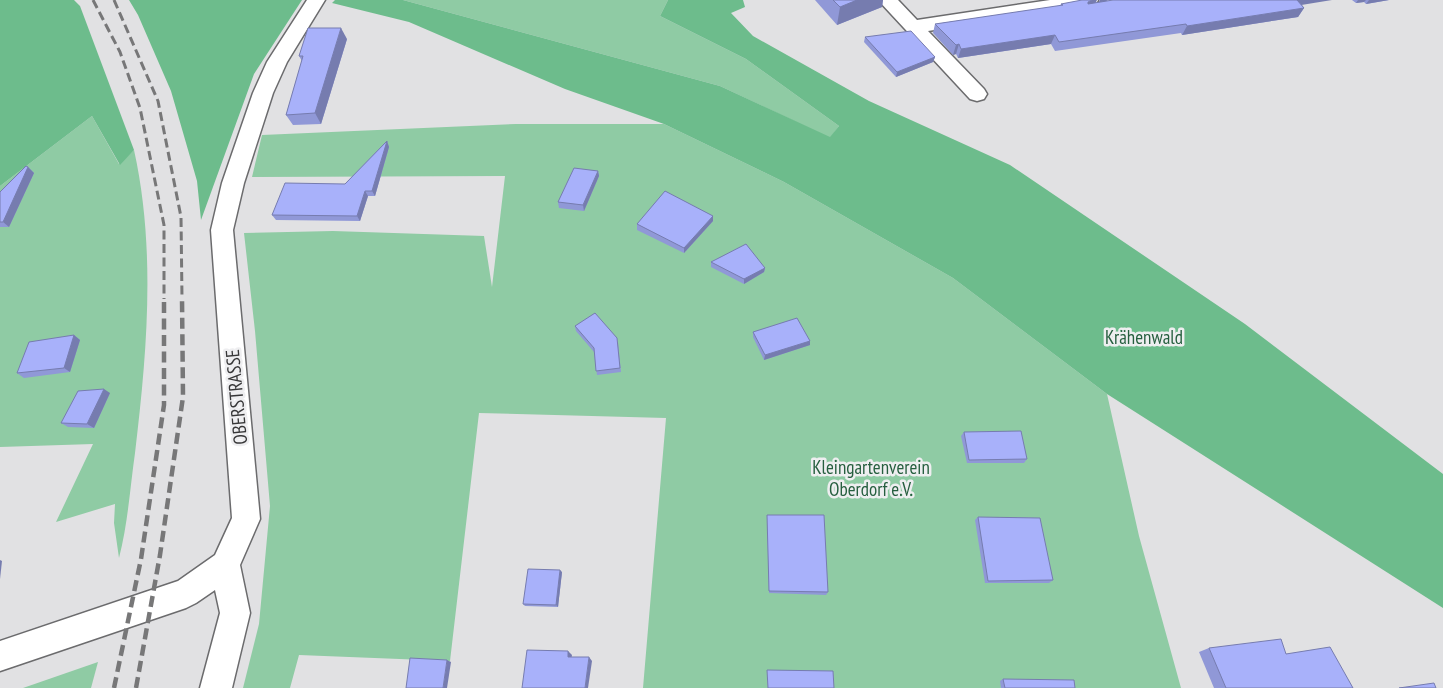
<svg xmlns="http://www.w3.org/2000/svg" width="1443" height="688" font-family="'PT Sans Narrow',sans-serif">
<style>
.green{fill:#8fcba4}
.forest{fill:#6dbc8c}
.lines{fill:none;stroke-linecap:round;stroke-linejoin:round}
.street-casing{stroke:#6b6b6d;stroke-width:3}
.street{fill:#fff;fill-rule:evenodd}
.rail-far1{stroke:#777778;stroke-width:3;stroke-dasharray:9 4.5;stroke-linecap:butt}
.rail{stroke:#777778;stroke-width:4.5;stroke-dasharray:11 5.5;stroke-linecap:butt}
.wall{fill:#9098d7}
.shaded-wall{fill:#767caf}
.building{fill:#a8b1fa;stroke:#767caf}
.labels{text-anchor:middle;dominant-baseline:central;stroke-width:5;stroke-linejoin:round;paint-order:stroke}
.park-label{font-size:19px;fill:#265f3f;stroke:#eeeef0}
.street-label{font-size:19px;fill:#373738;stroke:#eeeef0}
</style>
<rect width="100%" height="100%" fill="#e1e1e3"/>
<g class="green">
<path d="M403,0h265l-8,16 86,43 93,67 -9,12 -110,-52z"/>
<path d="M92,116l27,48 15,-14c22,99 13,203 1,303 -5,35 -7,70 -16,105l-5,-35 1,-19 -59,18 37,-78 -93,3v-261z"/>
<path d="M516,124h148l120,58 169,96 154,116 32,142 42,152h-538l23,-270 -187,-5 -29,248 -151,-6 -9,33h-47l16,-64 11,-118 -15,-175 -11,-98 89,-2 151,5 8,51 13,-111 -253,1 10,-42z"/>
<path d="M98,662l-7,26h-68z"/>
</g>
<g class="forest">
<path d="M0,0h74l6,6 54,144 -14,15 -28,-49 -92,70z"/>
<path d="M129,0h173l-48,74 -53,146 -4,-39 -26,-90 -33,-76z"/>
<path d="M335,0h68l317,86 110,51 9,-11 -93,-67 -86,-43 8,-16h75l2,7 -14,6 22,23 116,65 141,64 235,159 198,150v134l-336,-214 -154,-116 -169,-96 -120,-58 -99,-35 -156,-67 -77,-19z"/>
</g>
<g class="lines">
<defs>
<g id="street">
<path d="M307,0h18l-38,62 -14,31 -29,90 -11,47 27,289 -20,46 10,48 -18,75h-32l20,-75 -5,-23 -19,13 -10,5 -186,63v-30l178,-60 37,-26 17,-37 -21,-288 11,-47 31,-90 14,-31z"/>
<path d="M878,0h20l19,20 133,-20h48l-2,4 -7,2 -161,25 56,58 3,5 -3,5 -7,2 -7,-2z"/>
</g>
</defs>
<use href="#street" class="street-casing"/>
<use href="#street" class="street"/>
<g class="rail-far1">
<path d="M93,0l27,52 20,56 24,117v74"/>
<path d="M114,0l44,101 23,116 1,82"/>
</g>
<g class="rail">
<path d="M114,688l27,-129 23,-154v-107"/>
<path d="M136,688l24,-133 23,-158 -1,-99"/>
</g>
</g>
<g class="wall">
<path d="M815,0h68l-1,7 -45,18z"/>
<path d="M1100,0h8l-2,1 196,4 2,3 -6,9 -116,18 -1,-2 -126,18 -4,-7 -93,14 -2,-4 -3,1 -20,-22 2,-9 125,-18 1,-2 34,-1 4,-1z"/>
<path d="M1352,0h37l-23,4 -2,-2 -8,1z"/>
<path d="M865,37l70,20 -2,5 -37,15 -32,-35z"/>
<path d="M347,39l-26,85 -28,1 -7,-10 16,-54 -3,-5z"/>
<path d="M387,141l2,6 -14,49h-7l-8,25 -84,-1 -4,-5 73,-31z"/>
<path d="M28,167l6,6 -25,54h-9v-35z"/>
<path d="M598,171l1,5 -15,35 -25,-3 -1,-6z"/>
<path d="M713,216v5l-29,32 -47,-23v-6z"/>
<path d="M711,262l54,6 -1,4 -20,12 -33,-17z"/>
<path d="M575,326l43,17 3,29 -24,3 -3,-23 -18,-21z"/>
<path d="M753,332l57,9v4l-46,15 -11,-23z"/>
<path d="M74,335l6,5 -10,32 -46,6 -7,-5z"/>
<path d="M110,393l-16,35 -26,-1 -7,-4z"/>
<path d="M964,432l63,27 -3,4h-57l-6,-27z"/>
<path d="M767,515l61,77 -2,3 -57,-2z"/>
<path d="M978,517l75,63 -4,3h-64l-10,-63z"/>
<path d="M562,572l-4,35 -33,-1 -2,-2z"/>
<path d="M1209,648l77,6 67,34h-139l-15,-36z"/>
<path d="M1003,679l72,9h-74l-1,-7z"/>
</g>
<g class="shaded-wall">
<path d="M857,0h26l-1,7 -45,18 3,-18z"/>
<path d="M1092,0h5l-3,7 -11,4 5,-9z"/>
<path d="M1100,0h8l-10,5z"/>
<path d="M1294,0h38l-43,7z"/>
<path d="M1358,0h8l-2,2 -8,1z"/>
<path d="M1369,0h20l-23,4z"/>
<path d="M1304,8l-6,9 -116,18 5,-9z"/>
<path d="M341,28l6,11 -26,85 -6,-11z"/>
<path d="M1055,35l-4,9 -93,14 3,-9z"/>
<path d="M959,44l-3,10 -3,1 3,-10z"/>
<path d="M935,57l-2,5 -37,15 1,-5z"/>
<path d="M387,141l2,6 -14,49 -3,-5z"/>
<path d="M28,167l6,6 -25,54 -6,-5z"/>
<path d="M598,171l1,5 -15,35 -1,-6z"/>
<path d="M365,191l3,5 -8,25 -3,-5z"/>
<path d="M713,216v5l-29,32v-5z"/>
<path d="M765,268l-1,4 -20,12v-5z"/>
<path d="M74,335l6,5 -10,32 -6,-4z"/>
<path d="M810,341v4l-46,15 1,-5z"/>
<path d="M104,389l6,4 -16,35 -7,-4z"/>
<path d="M0,560l2,1 -2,18z"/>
<path d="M560,570l2,2 -4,35 -2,-2z"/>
<path d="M568,651l4,4 -1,5 -3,-3z"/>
<path d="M589,657l3,4 -4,27h-3z"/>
<path d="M447,660l4,2 -4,26h-4z"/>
</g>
<g class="building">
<path d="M833,0h24l-17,7z"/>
<path d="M1082,0h10l-4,2v2l25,-4h184l7,8 -117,18 -1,-2 -127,18 -4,-7 -94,14 -2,-5 -3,1 -21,-21 128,-19 -2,-1z"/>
<path d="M308,28h33l-26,85 -29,2 17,-59h-4z"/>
<path d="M911,31l24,26 -38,15 -32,-35z"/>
<path d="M387,141l-15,50h-7l-8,25 -85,-1 13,-32 60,1z"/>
<path d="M26,166l2,1 -25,55h-3v-30z"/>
<path d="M574,168l24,3 -15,34 -25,-3z"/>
<path d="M665,191l48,25 -29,32 -47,-24z"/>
<path d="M746,244l19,24 -21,11 -33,-17z"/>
<path d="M595,313l22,25 3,30 -24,3 -2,-23 -19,-22z"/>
<path d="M797,318l13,23 -45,14 -12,-23z"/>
<path d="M74,335l-10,33 -47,5 12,-31z"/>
<path d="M104,389l-17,35 -26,-1 17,-32z"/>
<path d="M1021,431l6,28 -58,1 -5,-28z"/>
<path d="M767,515h57l4,77 -59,-1z"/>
<path d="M978,517l62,1 13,62 -65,1z"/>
<path d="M528,569l32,1 -4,35 -33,-1z"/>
<path d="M1281,639l5,15 44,-7 23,41h-127l-17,-40z"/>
<path d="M527,650l41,1v6h21l-4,31h-63z"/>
<path d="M410,658l37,2 -4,28h-37z"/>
<path d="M767,670l66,1 1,17h-66z"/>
<path d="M1003,679l71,1 1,8h-70z"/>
<path d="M1434,683l2,5h-37z"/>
</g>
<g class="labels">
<g class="park-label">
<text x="1144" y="337">Krähenwald</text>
<text x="871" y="467">Kleingartenverein<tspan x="871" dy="22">Oberdorf e.V.</tspan></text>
</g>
<g class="street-label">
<text transform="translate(236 397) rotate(-95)">OBERSTRASSE</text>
</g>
</g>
</svg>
